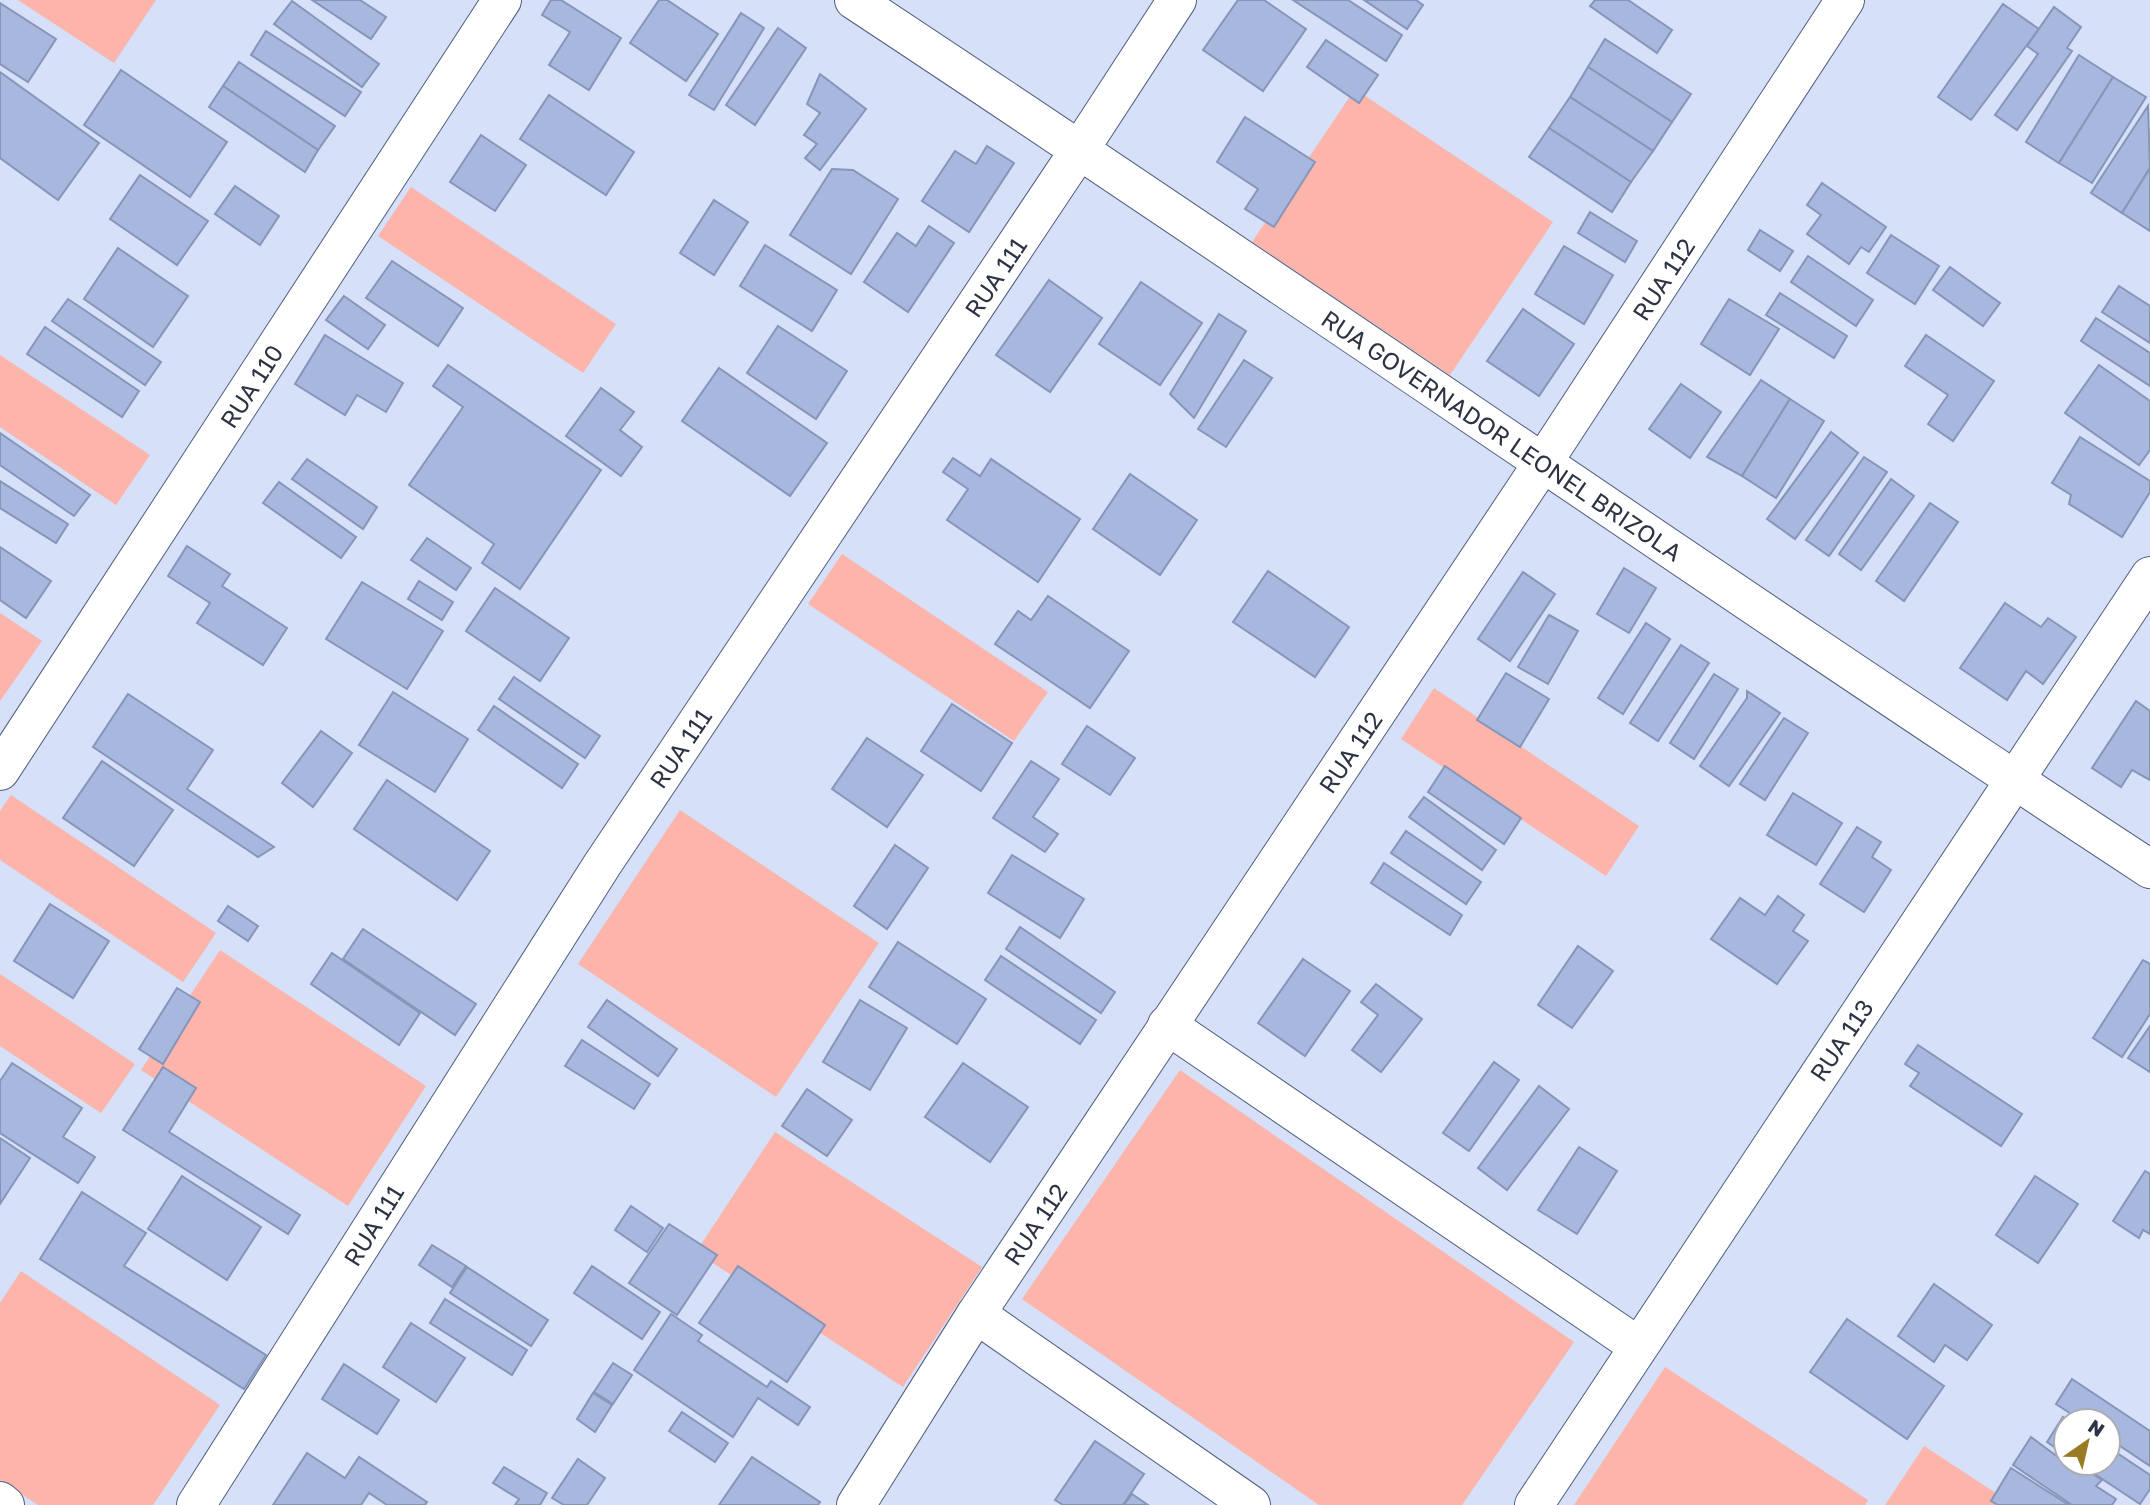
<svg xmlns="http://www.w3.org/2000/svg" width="2150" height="1505" font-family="'Golos Text',sans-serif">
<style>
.green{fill:#fdb4aa}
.building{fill:#a7b7dd;stroke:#8695b9;stroke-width:2}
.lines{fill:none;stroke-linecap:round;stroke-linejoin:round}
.minor-casing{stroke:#505e7f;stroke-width:40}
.minor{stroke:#fff;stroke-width:38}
.labels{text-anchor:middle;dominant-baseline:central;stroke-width:7;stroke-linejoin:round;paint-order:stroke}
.street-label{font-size:24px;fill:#2d3343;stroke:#fff}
</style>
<rect width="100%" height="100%" fill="#d6e0f8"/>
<g class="green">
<path d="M18,0h138l-42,63z"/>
<path d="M1355,89l198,133 -103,153 -198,-133z"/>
<path d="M411,187l205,137 -33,49 -205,-137z"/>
<path d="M0,355l150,100 -34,50 -116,-78z"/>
<path d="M842,554l206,138 -34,49 -206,-137z"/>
<path d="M0,613l42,28 -42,60z"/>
<path d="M1434,688l205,138 -33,50 -205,-137z"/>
<path d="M11,795l205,138 -33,49 -183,-122v-49z"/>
<path d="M680,810l199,133 -103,154 -198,-133z"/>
<path d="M220,950l206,136 -78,120 -207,-136z"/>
<path d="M0,974l135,90 -34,49 -101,-67z"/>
<path d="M1180,1070l394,272 -112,163h-143l-297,-206z"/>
<path d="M775,1132l207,135 -79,120 -207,-135z"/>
<path d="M21,1271l199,134 -67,100h-115l-38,-25v-177z"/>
<path d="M1665,1367l203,133 -3,5h-291z"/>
<path d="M1924,1446l90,59h-129z"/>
</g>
<g class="building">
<path d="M312,0h48l26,17 -15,22z"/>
<path d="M551,0h10l60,38 -32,52 -40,-25 21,-33 -28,-17z"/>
<path d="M659,0h8l51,34 -32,47 -56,-38z"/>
<path d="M1238,0h26l42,29 -43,62 -60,-41z"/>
<path d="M1293,0h55l54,35 -16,26z"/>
<path d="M1364,0h52l7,5 -16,24z"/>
<path d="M1595,0h33l44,30 -15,23 -67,-47z"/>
<path d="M292,1l87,63 -17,23 -88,-63z"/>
<path d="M0,3l56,36 -28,43 -28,-18z"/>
<path d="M2003,4l36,25 -68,91 -33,-23z"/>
<path d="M2054,7l27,20 -14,21 5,3 -55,79 -22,-15 43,-61 -11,-8z"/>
<path d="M741,13l23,15 -50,82 -25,-15z"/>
<path d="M778,28l28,20 -51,77 -29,-20z"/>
<path d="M266,31l95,61 -16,24 -94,-61z"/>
<path d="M1605,39l86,55 -19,28 -84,-55z"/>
<path d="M1326,40l52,35 -19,28 -52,-36z"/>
<path d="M2079,55l34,22 -54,86 -33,-21z"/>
<path d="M239,62l96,64 -17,24 -95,-64z"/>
<path d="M1588,67l84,55 -19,29 -83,-54z"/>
<path d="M121,70l106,72 -37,55 -106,-72z"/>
<path d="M0,72l99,71 -41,57 -58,-42z"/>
<path d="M820,74l46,35 -46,61 -15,-12 12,-14 -13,-9 16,-22 -13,-9z"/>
<path d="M2113,77l33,20 -54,86 -33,-20z"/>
<path d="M223,86l95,64 -13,22 -96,-65z"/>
<path d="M549,95l85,57 -28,43 -86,-56z"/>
<path d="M1570,97l83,54 -22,31 -82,-54z"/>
<path d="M2148,106l2,62 -28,45 -31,-20z"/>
<path d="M1245,117l70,45 -41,65 -29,-18 13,-20 -41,-27z"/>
<path d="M1549,128l82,54 -19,30 -83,-55z"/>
<path d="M481,135l45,30 -31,46 -45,-29z"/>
<path d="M987,146l27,17 -45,69 -47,-31 33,-50 21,13z"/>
<path d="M2150,168v63l-28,-18z"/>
<path d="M832,169l21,1 45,29 -47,75 -61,-39z"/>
<path d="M140,175l68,46 -31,44 -67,-46z"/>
<path d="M1822,183l64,44 -17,25 -8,-5 -12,17 -42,-30 14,-19 -14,-10z"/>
<path d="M235,186l44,30 -19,29 -45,-31z"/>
<path d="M714,200l34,22 -34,53 -34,-22z"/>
<path d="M1590,212l47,29 -12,21 -47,-29z"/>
<path d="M929,226l25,17 -46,69 -44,-30 33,-49 19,13z"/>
<path d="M1760,230l33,21 -13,20 -32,-21z"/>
<path d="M1891,235l48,31 -24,38 -48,-31z"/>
<path d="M765,245l72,45 -25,41 -72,-45z"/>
<path d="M1564,246l49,29 -29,49 -49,-30z"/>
<path d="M118,248l70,48 -35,51 -69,-48z"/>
<path d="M1808,256l65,44 -17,26 -65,-44z"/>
<path d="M392,261l71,47 -25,38 -72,-48z"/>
<path d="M1950,267l50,36 -17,23 -50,-36z"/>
<path d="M1049,280l53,38 -52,74 -54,-37z"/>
<path d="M1141,282l61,41 -42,62 -61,-41z"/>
<path d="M2119,286l31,20v37l-48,-31z"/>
<path d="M1780,293l67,43 -13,22 -68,-43z"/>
<path d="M344,296l41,29 -17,24 -42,-29z"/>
<path d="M68,299l93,63 -16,23 -93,-64z"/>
<path d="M1729,299l50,30 -29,46 -49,-31z"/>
<path d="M1523,309l51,35 -35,52 -52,-35z"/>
<path d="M1219,314l27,17 -52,87 -24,-24z"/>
<path d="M2096,318l54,35v33l-69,-45z"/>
<path d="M778,326l69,45 -31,48 -69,-46z"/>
<path d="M45,327l94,64 -17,26 -95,-63z"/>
<path d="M325,335l78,48 -17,29 -29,-17 -12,20 -50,-31z"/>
<path d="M1926,335l68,46 -41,60 -25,-17 20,-29 -43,-29z"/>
<path d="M1244,360l28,18 -46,69 -28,-18z"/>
<path d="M448,365l153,105 -81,119 -38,-26 12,-19 -85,-59 54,-78 -30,-21z"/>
<path d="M2099,365l51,36v49l-11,15 -74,-52z"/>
<path d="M719,368l108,75 -37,53 -108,-75z"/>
<path d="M1761,380l29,19 -48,77 -35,-19z"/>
<path d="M1681,384l40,28 -31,46 -41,-29z"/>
<path d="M601,388l33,24 -14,18 22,17 -21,29 -55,-40z"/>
<path d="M1790,399l34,22 -48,77 -34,-22z"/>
<path d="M1831,432l27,21 -63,86 -28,-20z"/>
<path d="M0,433l90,62 -16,21 -74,-51z"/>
<path d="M2080,437l70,44v11l-28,45 -53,-33 2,-9 -19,-12z"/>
<path d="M1864,457l23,15 -58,84 -23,-16z"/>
<path d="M953,458l27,18 11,-17 89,60 -42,63 -91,-62 21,-31 -25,-17z"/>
<path d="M307,459l70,48 -14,22 -71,-50z"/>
<path d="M1130,474l67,46 -37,55 -67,-46z"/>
<path d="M1891,479l23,17 -53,74 -22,-16z"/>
<path d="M0,481l68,43 -12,19 -56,-35z"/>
<path d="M279,482l77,55 -15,21 -78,-55z"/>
<path d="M1930,503l28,19 -54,79 -28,-20z"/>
<path d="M427,538l44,30 -15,22 -45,-30z"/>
<path d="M187,546l43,28 -8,12 65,42 -24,37 -66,-42 13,-20 -42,-27z"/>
<path d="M0,547l51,34 -25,37 -26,-18z"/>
<path d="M1624,568l32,20 -27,45 -32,-19z"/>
<path d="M1268,571l81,56 -34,50 -82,-55z"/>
<path d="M1523,572l32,22 -45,67 -32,-22z"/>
<path d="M419,581l34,21 -11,18 -34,-21z"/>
<path d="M362,582l81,49 -36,58 -81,-50z"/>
<path d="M495,588l74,50 -29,43 -74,-50z"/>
<path d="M1048,596l81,55 -39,57 -95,-64 23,-33 13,9z"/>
<path d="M2005,603l36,24 7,-9 28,19 -33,47 -17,-13 -19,29 -47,-32z"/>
<path d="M1549,615l29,16 -30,53 -30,-17z"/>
<path d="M1646,623l24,16 -47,75 -25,-16z"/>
<path d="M1681,645l28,18 -51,78 -28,-18z"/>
<path d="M1506,673l43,26 -29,48 -43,-27z"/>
<path d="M1714,674l24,15 -44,70 -24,-16z"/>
<path d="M514,677l86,59 -15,22 -86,-59z"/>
<path d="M1747,691l33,22 -51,73 -29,-20 47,-68z"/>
<path d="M393,692l75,47 -33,53 -76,-47z"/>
<path d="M128,694l85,56 -26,39 87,58 -16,10 -165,-110z"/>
<path d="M2136,701l14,10v69l-18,-10 -11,17 -29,-19z"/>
<path d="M952,704l60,39 -31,48 -60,-40z"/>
<path d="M494,706l84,58 -16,24 -84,-58z"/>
<path d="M1784,718l24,15 -43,67 -25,-16z"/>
<path d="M1087,726l48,32 -25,37 -48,-31z"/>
<path d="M321,731l31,22 -39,54 -31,-24z"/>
<path d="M867,738l56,37 -36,52 -55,-38z"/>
<path d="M102,761l71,49 -39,56 -71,-48z"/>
<path d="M1031,761l28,18 -26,38 25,17 -13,18 -52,-34z"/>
<path d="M1445,766l76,52 -17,26 -76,-52z"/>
<path d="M387,780l103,71 -33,49 -103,-71z"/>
<path d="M1793,793l49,30 -26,42 -49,-30z"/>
<path d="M1424,797l72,53 -14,20 -73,-53z"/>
<path d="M1857,827l24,15 -9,15 19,13 -27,42 -44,-28z"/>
<path d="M1406,831l75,51 -15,22 -75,-51z"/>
<path d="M895,845l33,23 -41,61 -33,-23z"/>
<path d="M1012,855l72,44 -24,39 -72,-45z"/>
<path d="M1384,863l78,52 -12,20 -79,-52z"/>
<path d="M1778,896l26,19 -11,16 15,10 -31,43 -66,-45 29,-41 25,17z"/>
<path d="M50,904l59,37 -36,57 -59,-37z"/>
<path d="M228,906l30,20 -10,15 -30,-20z"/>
<path d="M1020,927l95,65 -14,21 -95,-64z"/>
<path d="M363,929l113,75 -21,31 -112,-76z"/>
<path d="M898,942l88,57 -29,45 -88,-57z"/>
<path d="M1578,946l35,25 -41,57 -34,-23z"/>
<path d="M332,953l88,60 -21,32 -88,-61z"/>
<path d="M1001,956l95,64 -16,24 -95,-64z"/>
<path d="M1303,959l47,32 -45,65 -47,-33z"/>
<path d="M2143,960l7,4v50l-28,43 -29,-19z"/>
<path d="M1376,984l46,35 -41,53 -29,-22 26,-35 -17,-13z"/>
<path d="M177,988l23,14 -37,62 -24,-15z"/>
<path d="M607,1000l70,49 -19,27 -70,-49z"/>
<path d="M860,1000l47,28 -37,62 -47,-28z"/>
<path d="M2150,1026v46l-22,-14z"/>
<path d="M582,1040l68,44 -16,25 -69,-43z"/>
<path d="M1918,1045l104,69 -21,32 -91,-60 9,-13 -14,-9z"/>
<path d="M1494,1062l25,18 -50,71 -26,-18z"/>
<path d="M12,1063l70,45 -19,29 32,20 -17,26 -78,-50v-52z"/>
<path d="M963,1063l65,44 -38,55 -65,-45z"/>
<path d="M163,1067l33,21 -27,44 131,83 -12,19 -165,-104z"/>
<path d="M1539,1086l30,23 -62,81 -29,-22z"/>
<path d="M807,1089l45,31 -25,36 -45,-30z"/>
<path d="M0,1138l30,20 -30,46z"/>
<path d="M1579,1147l38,24 -40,63 -39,-24z"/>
<path d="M2145,1171l5,3v60l-7,-4 -4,8 -26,-17z"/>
<path d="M182,1176l79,51 -34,53 -79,-51z"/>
<path d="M2035,1176l43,28 -40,59 -42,-28z"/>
<path d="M82,1192l64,41 -22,33 142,89 -22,34 -204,-130z"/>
<path d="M631,1206l32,22 -16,24 -32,-22z"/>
<path d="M669,1224l48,31 -40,60 -48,-32z"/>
<path d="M432,1245l34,21 -14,21 -33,-22z"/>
<path d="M592,1266l68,46 -18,27 -68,-46z"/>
<path d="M738,1266l87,59 -38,57 -88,-59z"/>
<path d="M467,1267l81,53 -17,26 -81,-53z"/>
<path d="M1934,1284l58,41 -25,35 -22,-15 -11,17 -36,-26z"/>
<path d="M445,1299l82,51 -15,25 -82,-52z"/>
<path d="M671,1314l31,21 -4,6 69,46 4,-6 39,26 -12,18 -40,-27 -25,39 -99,-67z"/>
<path d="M1847,1319l97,67 -37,53 -97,-67z"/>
<path d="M411,1323l54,35 -29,44 -53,-35z"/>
<path d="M613,1363l19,12 -19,29 -19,-12z"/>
<path d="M344,1364l55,36 -22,34 -55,-35z"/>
<path d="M2072,1379l78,52v35l-42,-28v-17h-26l-26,-17z"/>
<path d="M593,1393l19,12 -17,27 -18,-13z"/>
<path d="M682,1412l46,31 -13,19 -46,-31z"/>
<path d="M2063,1417l6,4h-3v34l-19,-13z"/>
<path d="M2031,1437l35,26h11l25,17 -6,6 20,13 -4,6h-40l-59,-40z"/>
<path d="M1095,1441l49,33 -21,31h-60l-8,-5z"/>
<path d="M2108,1447l42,28v14l-10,15 -62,-41h30z"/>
<path d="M307,1453l38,25 14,-21 68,45 -2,3h-38l-18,-12 -8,12h-88z"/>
<path d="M752,1457l68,45 -2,3h-99z"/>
<path d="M578,1459l27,19 -18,27h-23l-12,-7z"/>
<path d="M504,1467l43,26 -7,12h-25l4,-6 -26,-16z"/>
<path d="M2011,1468l58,37h-71l-7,-4z"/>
<path d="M1132,1494l16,11h-24z"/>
</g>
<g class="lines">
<defs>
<g id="minor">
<path d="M854,0c434,286 861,584 1296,869"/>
<path d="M0,771l502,-771"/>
<path d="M1167,1025l471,321"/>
<path d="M976,1314l275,191"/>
<path d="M0,1501l5,4"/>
<path d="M196,1505l406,-640 478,-716 97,-149"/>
<path d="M856,1505l120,-191 566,-850 303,-464"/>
<path d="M1534,1505l616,-929"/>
</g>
</defs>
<use href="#minor" class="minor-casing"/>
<use href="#minor" class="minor"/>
</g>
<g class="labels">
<g class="street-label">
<text transform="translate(995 277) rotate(-56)">RUA 111</text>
<text transform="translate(1663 279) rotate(-57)">RUA 112</text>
<text transform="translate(251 386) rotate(-57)">RUA 110</text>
<text transform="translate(1502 435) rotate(34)">RUA GOVERNADOR LEONEL BRIZOLA</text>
<text transform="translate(680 748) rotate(-56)">RUA 111</text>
<text transform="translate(1350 752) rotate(-56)">RUA 112</text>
<text transform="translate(1841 1040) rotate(-56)">RUA 113</text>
<text transform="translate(1035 1224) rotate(-56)">RUA 112</text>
<text transform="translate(373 1225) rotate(-58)">RUA 111</text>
</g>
</g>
<g transform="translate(2087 1442) rotate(34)"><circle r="33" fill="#ffffff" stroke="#abadb4" stroke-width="2"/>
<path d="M0-5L12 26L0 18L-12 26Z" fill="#9a7a24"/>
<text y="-10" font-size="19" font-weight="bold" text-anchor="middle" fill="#2d3343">N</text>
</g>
</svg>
